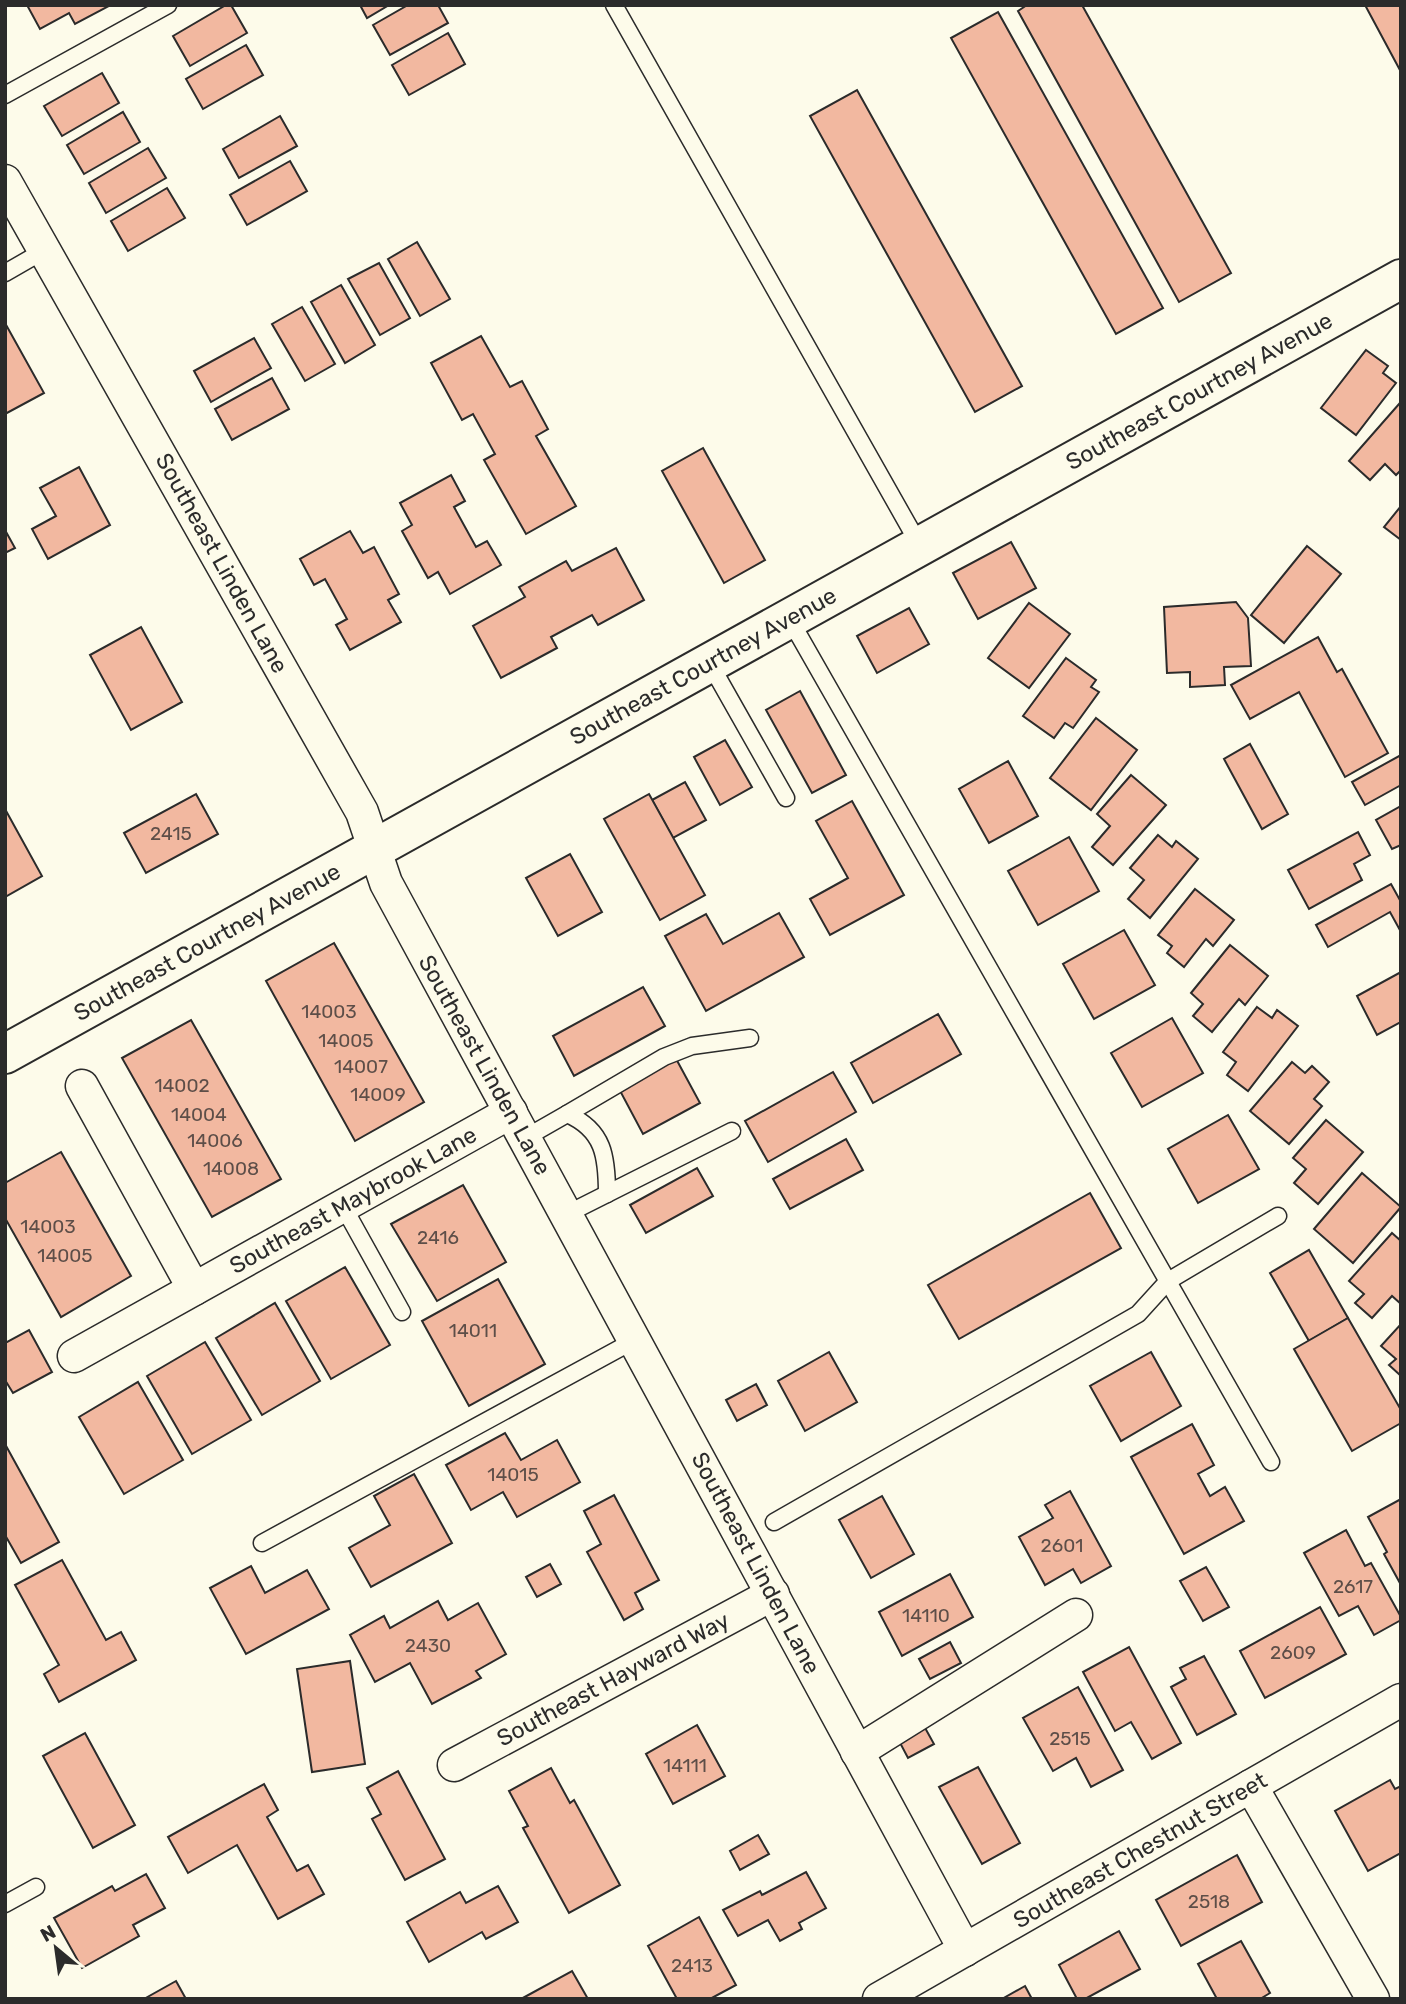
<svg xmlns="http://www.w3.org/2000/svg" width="1406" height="2004" font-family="Rubik,sans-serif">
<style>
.building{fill:#f2b8a0;stroke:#2b2b2b;stroke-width:2}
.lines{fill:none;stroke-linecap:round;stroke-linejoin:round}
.lane-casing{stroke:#2b2b2b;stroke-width:19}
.street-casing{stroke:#2b2b2b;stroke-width:35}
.secondary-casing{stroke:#2b2b2b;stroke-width:42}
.lane{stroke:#fdfbea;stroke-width:16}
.street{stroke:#fdfbea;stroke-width:32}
.secondary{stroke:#fdfbea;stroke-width:38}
.labels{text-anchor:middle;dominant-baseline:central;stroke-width:5;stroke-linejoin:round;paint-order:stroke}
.number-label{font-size:19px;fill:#5d4e48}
.street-label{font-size:23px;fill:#2b2b2b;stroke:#fdfbea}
</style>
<rect width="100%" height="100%" fill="#fdfbea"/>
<g class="building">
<path d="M27,5h82v1l-34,18 -6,-11 -29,16z"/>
<path d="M226,5h5l16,28 -57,33 -17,-30z"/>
<path d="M360,5h29l-22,13z"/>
<path d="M408,5h30l10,18 -58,32 -17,-30z"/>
<path d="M1027,5h55l149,268 -52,29 -161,-291z"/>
<path d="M1365,5h36v67z"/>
<path d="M998,12l165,296 -47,26 -165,-296z"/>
<path d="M448,33l17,31 -56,31 -17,-30z"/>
<path d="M246,45l17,30 -60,34 -17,-30z"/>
<path d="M102,73l17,30 -57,33 -18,-30z"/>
<path d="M857,90l165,296 -47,26 -165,-296z"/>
<path d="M123,112l17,30 -56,32 -17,-29z"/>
<path d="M280,116l17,30 -58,32 -16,-29z"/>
<path d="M148,148l18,30 -60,35 -17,-30z"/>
<path d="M290,161l17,30 -60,34 -17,-30z"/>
<path d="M167,188l18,30 -57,33 -17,-30z"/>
<path d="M417,242l33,57 -30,17 -32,-57z"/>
<path d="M379,263l31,55 -30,17 -32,-56z"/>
<path d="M341,285l34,60 -30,18 -34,-61z"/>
<path d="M302,307l33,57 -30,17 -33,-57z"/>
<path d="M5,323l39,70 -39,21z"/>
<path d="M481,336l29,51 12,-6 26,48 -12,7 40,70 -50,28 -42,-74 11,-6 -22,-40 -11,6 -31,-57z"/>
<path d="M254,338l17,30 -60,34 -17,-31z"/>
<path d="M1366,350l22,16 -5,7 13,10 -40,52 -35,-27z"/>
<path d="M272,378l17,31 -57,31 -17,-31z"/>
<path d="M1399,404l2,2v64l-5,5 -11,-11 -15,16 -21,-19z"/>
<path d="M703,448l62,112 -41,23 -62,-112z"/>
<path d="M79,467l31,58 -62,34 -16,-30 24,-13 -16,-28z"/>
<path d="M451,475l14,26 -11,6 22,40 11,-6 14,24 -51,29 -12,-22 -10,6 -26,-47 10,-6 -12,-22z"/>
<path d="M1401,506v34l-17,-13z"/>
<path d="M5,530l10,18 -10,5z"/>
<path d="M350,531l13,22 11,-6 25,47 -11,6 13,22 -51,28 -14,-25 11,-6 -22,-40 -11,6 -14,-26z"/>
<path d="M1011,542l25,46 -58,31 -25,-46z"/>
<path d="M1307,546l34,28 -57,69 -33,-28z"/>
<path d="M616,548l28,52 -46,25 -6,-10 -41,22 6,11 -56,30 -28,-52 52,-29 -6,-10 47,-26 6,10z"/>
<path d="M1236,602l12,16 3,48 -27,1 1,18 -35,2v-15l-23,1 -3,-66z"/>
<path d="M1029,603l41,31 -41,54 -41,-30z"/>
<path d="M909,608l20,36 -52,29 -20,-37z"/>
<path d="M141,627l41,75 -51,28 -41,-75z"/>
<path d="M1318,637l19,35 5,-3 46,84 -43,24 -46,-85 -49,27 -19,-34z"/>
<path d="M1066,658l30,22 -5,7 8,5 -26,36 -8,-5 -11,15 -31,-22z"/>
<path d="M800,691l46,84 -34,18 -46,-83z"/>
<path d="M1096,718l41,32 -46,60 -41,-32z"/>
<path d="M725,740l27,47 -32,18 -26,-48z"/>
<path d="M1250,744l38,70 -26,15 -38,-70z"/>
<path d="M1401,755v30l-36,20 -13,-23z"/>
<path d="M1008,761l30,55 -49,27 -30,-54z"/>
<path d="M1131,775l35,30 -53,60 -21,-18 18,-21 -13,-12z"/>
<path d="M685,782l21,38 -33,18 -21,-38z"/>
<path d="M196,794l22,40 -72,39 -22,-40z"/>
<path d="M649,794l56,101 -45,25 -56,-101z"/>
<path d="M852,801l52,94 -74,40 -20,-36 38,-21 -32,-57z"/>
<path d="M1401,806v39l-9,4 -16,-29z"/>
<path d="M5,809l37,67 -37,21z"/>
<path d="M1358,832l12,23 -16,9 8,16 -53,29 -21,-39z"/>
<path d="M1158,835l14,12 4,-6 22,18 -48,59 -22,-19 16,-19 -14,-12z"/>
<path d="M1069,837l30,54 -61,34 -30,-54z"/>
<path d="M570,854l32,58 -44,24 -32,-58z"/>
<path d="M1391,884l10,18v30l-11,-20 -62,35 -12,-22z"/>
<path d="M1195,889l39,31 -21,26 -7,-7 -22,28 -17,-14 5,-7 -14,-11z"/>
<path d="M779,913l25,44 -98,54 -41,-75 41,-22 17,30z"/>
<path d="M1124,930l31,55 -61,34 -31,-55z"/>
<path d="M334,943l90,159 -69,39 -89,-160z"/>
<path d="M1230,945l38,31 -23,29 -6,-6 -27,33 -19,-16 10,-12 -12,-11z"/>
<path d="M1401,972v50l-24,13 -20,-39z"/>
<path d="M643,987l22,39 -91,50 -21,-40z"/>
<path d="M1257,1007l15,11 5,-8 21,16 -50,65 -21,-16 9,-13 -13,-10z"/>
<path d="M938,1014l23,40 -88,49 -22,-40z"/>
<path d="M1172,1018l31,55 -61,34 -31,-54z"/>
<path d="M191,1020l90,159 -69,38 -90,-159z"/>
<path d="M674,1055l26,48 -57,31 -25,-47z"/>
<path d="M1292,1062l13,11 7,-7 17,16 -15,17 8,7 -33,38 -39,-33z"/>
<path d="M833,1072l23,40 -88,50 -23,-41z"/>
<path d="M1228,1115l31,54 -61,34 -30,-54z"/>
<path d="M1326,1120l37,32 -45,52 -24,-21 12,-14 -13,-11z"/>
<path d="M846,1139l17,31 -73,39 -17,-30z"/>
<path d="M61,1152l70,124 -70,41 -56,-99v-35z"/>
<path d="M697,1168l16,28 -67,37 -16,-28z"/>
<path d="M1362,1173l39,34 -48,56 -39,-34z"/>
<path d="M463,1185l43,77 -69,39 -46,-77z"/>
<path d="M1090,1193l31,55 -162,91 -31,-54z"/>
<path d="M1392,1233l9,8v63l-9,-8 -20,22 -17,-15 9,-9 -15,-13z"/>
<path d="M1309,1250l39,68 -39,23 -39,-68z"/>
<path d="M345,1267l45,78 -59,34 -45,-78z"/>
<path d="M498,1279l47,85 -76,42 -47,-85z"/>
<path d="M275,1303l45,78 -58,34 -46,-77z"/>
<path d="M1348,1318l53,92v13l-49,28 -58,-102z"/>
<path d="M1401,1324v52l-12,-11 7,-6 -15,-13z"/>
<path d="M29,1330l23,42 -39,21 -8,-13v-37z"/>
<path d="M205,1342l46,78 -59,34 -45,-78z"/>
<path d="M829,1352l28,50 -52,29 -27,-50z"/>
<path d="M1151,1352l30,54 -60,35 -31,-55z"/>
<path d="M138,1382l45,78 -59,34 -45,-77z"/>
<path d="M756,1384l11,21 -30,16 -11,-21z"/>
<path d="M1192,1424l22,41 -16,9 12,22 15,-9 19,34 -60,33 -53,-97z"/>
<path d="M505,1433l16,27 36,-20 23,42 -63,35 -14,-25 -32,18 -25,-45z"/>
<path d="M5,1444l54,98 -38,21 -16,-28z"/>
<path d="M414,1474l38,69 -81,44 -22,-39 41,-23 -16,-29z"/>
<path d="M1070,1491l41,75 -30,17 -8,-14 -28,16 -26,-48 34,-19 -8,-13z"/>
<path d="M614,1495l45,85 -24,13 8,16 -19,11 -37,-68 14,-8 -17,-33z"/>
<path d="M882,1496l32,58 -43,24 -32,-58z"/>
<path d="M1401,1499v86l-17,-31 3,-2 -19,-35z"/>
<path d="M1346,1530l19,36 6,-3 30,54v3l-27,15 -16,-29 -19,10 -35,-63z"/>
<path d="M62,1560l44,80 15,-8 15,28 -77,42 -15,-28 15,-9 -44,-80z"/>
<path d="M550,1564l11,20 -24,13 -11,-20z"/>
<path d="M251,1566l14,27 42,-23 22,39 -83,45 -36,-66z"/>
<path d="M1206,1567l23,40 -26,14 -23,-40z"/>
<path d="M950,1574l23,43 -71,39 -23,-44z"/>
<path d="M438,1601l10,19 30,-17 28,51 -30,17 5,7 -49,26 -22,-41 -35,19 -25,-47 34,-19 6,12z"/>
<path d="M1320,1607l26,47 -81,44 -25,-47z"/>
<path d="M950,1642l11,21 -31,16 -11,-20z"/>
<path d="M1129,1647l52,96 -29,16 -21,-37 -16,9 -32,-59z"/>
<path d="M1204,1656l32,58 -39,21 -26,-48 15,-8 -6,-11z"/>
<path d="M350,1661l15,103 -53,8 -15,-103z"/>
<path d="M1078,1687l45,83 -32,17 -15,-29 -23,13 -30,-53z"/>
<path d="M697,1725l28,51 -52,28 -27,-50z"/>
<path d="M924,1726l10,18 -26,14 -10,-19z"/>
<path d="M85,1733l50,92 -42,23 -50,-92z"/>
<path d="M978,1767l42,76 -38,21 -43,-77z"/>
<path d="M551,1768l19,35 4,-3 46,85 -51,28 -46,-85 5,-2 -19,-35z"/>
<path d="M398,1771l47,88 -40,21 -33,-61 9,-5 -14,-26z"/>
<path d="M1390,1780l5,9 6,-3v67l-33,18 -33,-60z"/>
<path d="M264,1784l14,26 -11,7 30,54 11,-6 16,29 -46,25 -41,-74 -49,28 -20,-36z"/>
<path d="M758,1835l11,19 -29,16 -10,-19z"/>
<path d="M1237,1855l25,47 -81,44 -25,-46z"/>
<path d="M806,1872l20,36 -27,15 3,6 -22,12 -12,-21 -30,16 -15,-26 37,-19 2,4z"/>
<path d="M146,1874l19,34 -32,17 6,11 -57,32 -28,-50 58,-32 3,5z"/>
<path d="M498,1886l20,36 -32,17 -4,-7 -53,30 -22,-40 53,-30 6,11z"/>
<path d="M699,1917l37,68 -26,14h-33l-29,-53z"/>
<path d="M1119,1931l21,38 -55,30h-8l-18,-34z"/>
<path d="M1241,1941l29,52 -10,6h-43l-19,-35z"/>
<path d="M572,1971l16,28h-67z"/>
<path d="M176,1981l10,18h-42z"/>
<path d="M1025,1986l7,13h-30z"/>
</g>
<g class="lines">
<defs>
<g id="lane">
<path d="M614,5l306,541"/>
<path d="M5,95l163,-90"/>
<path d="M5,273l40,-23"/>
<path d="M789,618l482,844"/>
<path d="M709,662l77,136"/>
<path d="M567,1114l97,-57 28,-11 58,-8"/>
<path d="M525,1138l42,-24c37,16 40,43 40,80"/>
<path d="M343,1206l59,106"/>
<path d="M567,1214l165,-83"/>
<path d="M774,1522l364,-208 30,-33 110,-65"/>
<path d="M262,1543l373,-203"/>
<path d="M5,1904l31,-17"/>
</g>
<g id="street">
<path d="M5,181l357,631 24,71 579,1067"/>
<path d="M82,1086l112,203"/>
<path d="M74,1356l437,-244"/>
<path d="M857,1752l219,-137"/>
<path d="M454,1765l319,-171"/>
<path d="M1251,1786l122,213"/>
<path d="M879,1999l522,-299"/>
</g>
<path id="secondary" d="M5,1054l1396,-775"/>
</defs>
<use href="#lane" class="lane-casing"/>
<use href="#street" class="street-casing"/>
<use href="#secondary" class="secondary-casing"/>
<use href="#lane" class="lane"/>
<use href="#street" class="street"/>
<use href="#secondary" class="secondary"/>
</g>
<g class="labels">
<g class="number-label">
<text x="171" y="833">2415</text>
<text x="329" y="1011">14003</text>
<text x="346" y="1040">14005</text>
<text x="361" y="1066">14007</text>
<text x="182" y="1085">14002</text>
<text x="378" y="1094">14009</text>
<text x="199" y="1114">14004</text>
<text x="215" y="1140">14006</text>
<text x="231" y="1168">14008</text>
<text x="48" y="1226">14003</text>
<text x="438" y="1237">2416</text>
<text x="65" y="1255">14005</text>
<text x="473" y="1330">14011</text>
<text x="513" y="1474">14015</text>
<text x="1062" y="1545">2601</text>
<text x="1353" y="1586">2617</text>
<text x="926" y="1615">14110</text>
<text x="428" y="1645">2430</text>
<text x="1293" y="1652">2609</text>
<text x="1070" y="1738">2515</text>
<text x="685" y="1765">14111</text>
<text x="1209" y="1901">2518</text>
<text x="692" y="1965">2413</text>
</g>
<g class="street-label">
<text transform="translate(1199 391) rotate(-29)">Southeast Courtney Avenue</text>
<text transform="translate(222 563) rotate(61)">Southeast Linden Lane</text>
<text transform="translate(703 666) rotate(-29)">Southeast Courtney Avenue</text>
<text transform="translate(207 942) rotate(-29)">Southeast Courtney Avenue</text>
<text transform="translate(485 1065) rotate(61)">Southeast Linden Lane</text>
<text transform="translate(353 1200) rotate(-29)">Southeast Maybrook Lane</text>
<text transform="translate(756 1563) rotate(62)">Southeast Linden Lane</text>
<text transform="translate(613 1679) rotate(-28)">Southeast Hayward Way</text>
<text transform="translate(1140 1850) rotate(-30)">Southeast Chestnut Street</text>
</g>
</g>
<rect width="1406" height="2004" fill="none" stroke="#2b2b2b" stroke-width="14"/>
<g transform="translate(56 1948) rotate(331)" stroke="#fdfbea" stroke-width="5" paint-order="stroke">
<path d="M0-5L12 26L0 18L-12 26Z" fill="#2b2b2b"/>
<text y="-10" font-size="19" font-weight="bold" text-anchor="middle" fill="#2b2b2b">N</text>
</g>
</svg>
